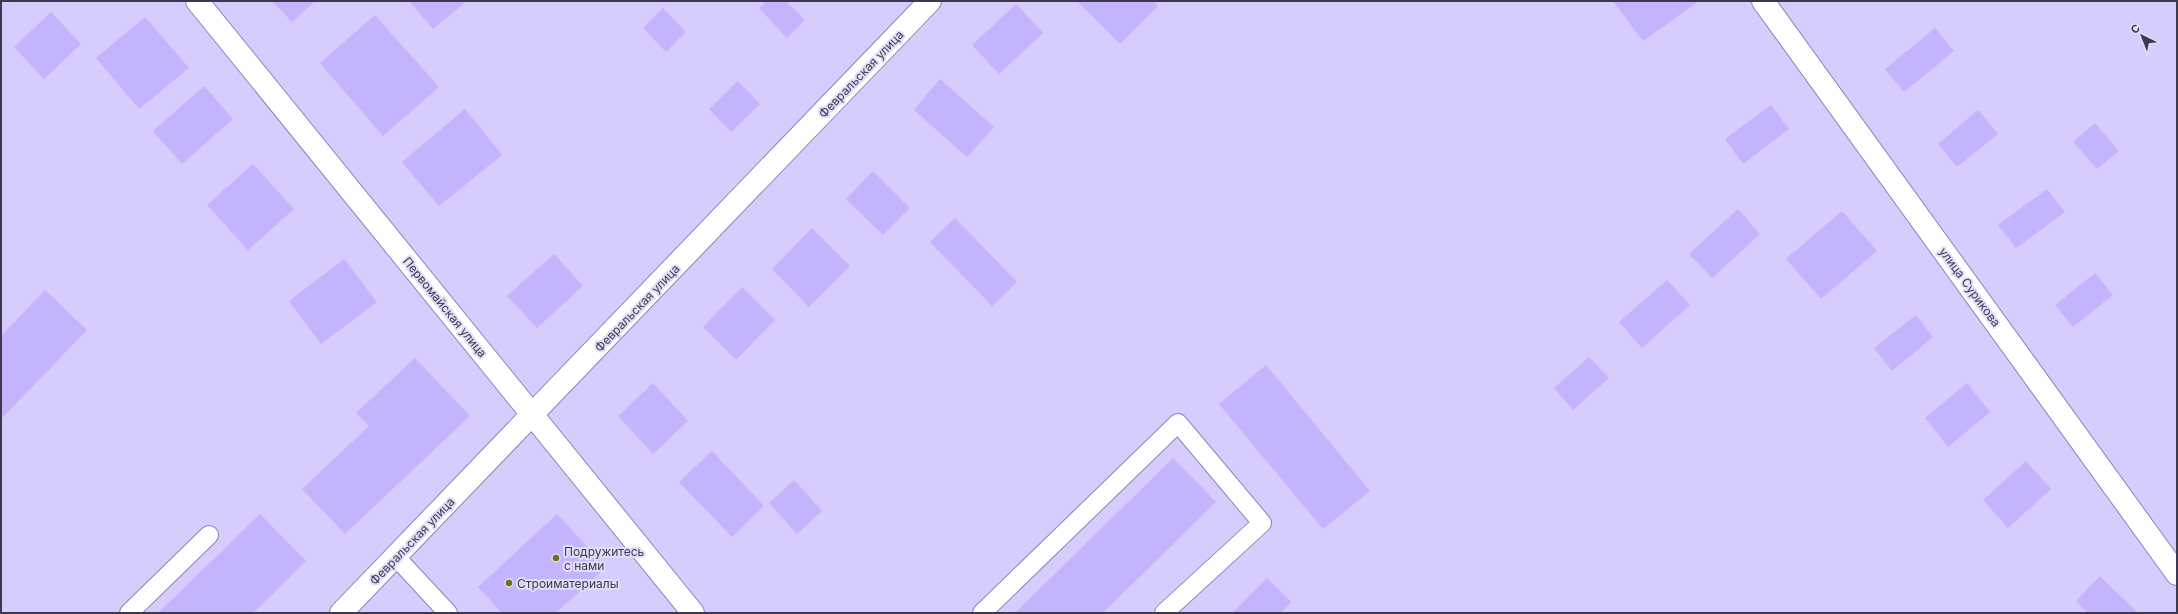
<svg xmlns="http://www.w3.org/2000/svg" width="2178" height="614" font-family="Inter,sans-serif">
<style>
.building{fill:#c3b4fd}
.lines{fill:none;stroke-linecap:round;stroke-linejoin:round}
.service-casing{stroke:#8e82bb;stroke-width:20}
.minor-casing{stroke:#8e82bb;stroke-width:24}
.service{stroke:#fff;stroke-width:18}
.minor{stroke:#fff;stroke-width:22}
.poi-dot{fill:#6c7219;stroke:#e2def7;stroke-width:1.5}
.labels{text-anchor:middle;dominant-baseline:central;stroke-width:4;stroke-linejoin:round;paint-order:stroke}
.street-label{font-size:12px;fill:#3d3850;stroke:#e2def7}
.poi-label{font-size:12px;fill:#3d3850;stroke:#e2def7;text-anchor:start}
</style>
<rect width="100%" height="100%" fill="#d6cdfe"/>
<g class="building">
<path d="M272,1h43l-23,21z"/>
<path d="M409,1h58l-34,28z"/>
<path d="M766,1h20l19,19 -18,18 -28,-30z"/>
<path d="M1077,1h77l4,5 -38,38z"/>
<path d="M1613,1h86l-56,40z"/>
<path d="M1016,4l27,29 -44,41 -27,-29z"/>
<path d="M663,8l23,24 -20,20 -23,-24z"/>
<path d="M51,12l30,32 -37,35 -30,-32z"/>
<path d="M375,15l64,72 -56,49 -63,-73z"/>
<path d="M145,17l44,51 -50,41 -43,-51z"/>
<path d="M1935,28l19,23 -50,41 -19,-23z"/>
<path d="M940,79l54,48 -27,30 -53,-47z"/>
<path d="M738,81l22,23 -29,28 -22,-23z"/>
<path d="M204,86l29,33 -51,45 -29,-33z"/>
<path d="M1771,105l18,24 -46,35 -18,-25z"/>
<path d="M465,109l37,46 -63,51 -37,-44z"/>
<path d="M1978,110l20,24 -41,33 -19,-23z"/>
<path d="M2095,123l24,28 -22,18 -24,-27z"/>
<path d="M253,164l41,45 -46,41 -41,-45z"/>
<path d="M873,171l37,37 -27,27 -37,-36z"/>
<path d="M2047,189l18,23 -49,36 -18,-23z"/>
<path d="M1738,209l22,25 -48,44 -23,-24z"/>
<path d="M1842,211l35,40 -56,48 -35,-40z"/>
<path d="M955,218l62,64 -25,24 -62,-64z"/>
<path d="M812,228l38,38 -41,41 -37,-38z"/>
<path d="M554,254l29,32 -46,42 -30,-32z"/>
<path d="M344,259l33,43 -56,42 -32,-43z"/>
<path d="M2095,273l18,22 -40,32 -18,-22z"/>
<path d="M1667,280l23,25 -48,43 -23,-26z"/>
<path d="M742,287l33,33 -39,40 -33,-33z"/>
<path d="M45,290l42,40 -86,89v-83z"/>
<path d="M1916,315l17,22 -41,34 -18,-23z"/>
<path d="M1589,357l20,21 -36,32 -19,-22z"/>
<path d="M415,358l55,58 -125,118 -43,-45 67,-63 -13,-13z"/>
<path d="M1266,365l104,126 -47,38 -104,-125z"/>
<path d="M653,383l35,38 -35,33 -35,-38z"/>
<path d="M1967,383l23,29 -42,35 -23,-29z"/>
<path d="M712,451l52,55 -32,31 -53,-55z"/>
<path d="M1173,458l43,44 -113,111h-88z"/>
<path d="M2026,461l25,28 -43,39 -25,-28z"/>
<path d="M794,480l28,31 -25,23 -28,-31z"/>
<path d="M260,514l46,47 -53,52h-95z"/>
<path d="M557,514l49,53 -50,46h-54l-24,-26z"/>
<path d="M2100,576l38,37h-50l-12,-12z"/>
<path d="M1267,578l24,24 -10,11h-49z"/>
</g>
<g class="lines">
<defs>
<g id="service">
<path d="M396,557l52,56"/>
<path d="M129,613l80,-78"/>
<path d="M982,613l196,-190 84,100 -98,90"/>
</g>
<g id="minor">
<path d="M197,1l496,612"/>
<path d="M1763,1l414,573"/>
<path d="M341,613l589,-612"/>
</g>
</defs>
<use href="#service" class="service-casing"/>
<use href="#minor" class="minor-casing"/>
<use href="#service" class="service"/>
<use href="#minor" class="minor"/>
</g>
<g class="poi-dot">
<circle cx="556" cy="558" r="4"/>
<circle cx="509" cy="583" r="4"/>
</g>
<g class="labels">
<g class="street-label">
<text transform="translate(861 74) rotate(-46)">Февральская улица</text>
<text transform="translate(1970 287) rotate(54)">улица Сурикова</text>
<text transform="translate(445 307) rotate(51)">Первомайская улица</text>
<text transform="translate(637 308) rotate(-46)">Февральская улица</text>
<text transform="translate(412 541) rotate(-46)">Февральская улица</text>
</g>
<g class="poi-label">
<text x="564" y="551">Подружитесь<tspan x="564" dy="14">с нами</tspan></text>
<text x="517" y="583">Строиматериалы</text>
</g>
</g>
<rect width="2178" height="614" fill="none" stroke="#3d3850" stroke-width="4"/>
<g transform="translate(2142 36) rotate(317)" stroke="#e2def7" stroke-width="3" paint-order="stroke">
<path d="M0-3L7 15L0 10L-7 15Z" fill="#3d3850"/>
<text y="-6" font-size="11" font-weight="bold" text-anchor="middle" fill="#3d3850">С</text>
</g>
</svg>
